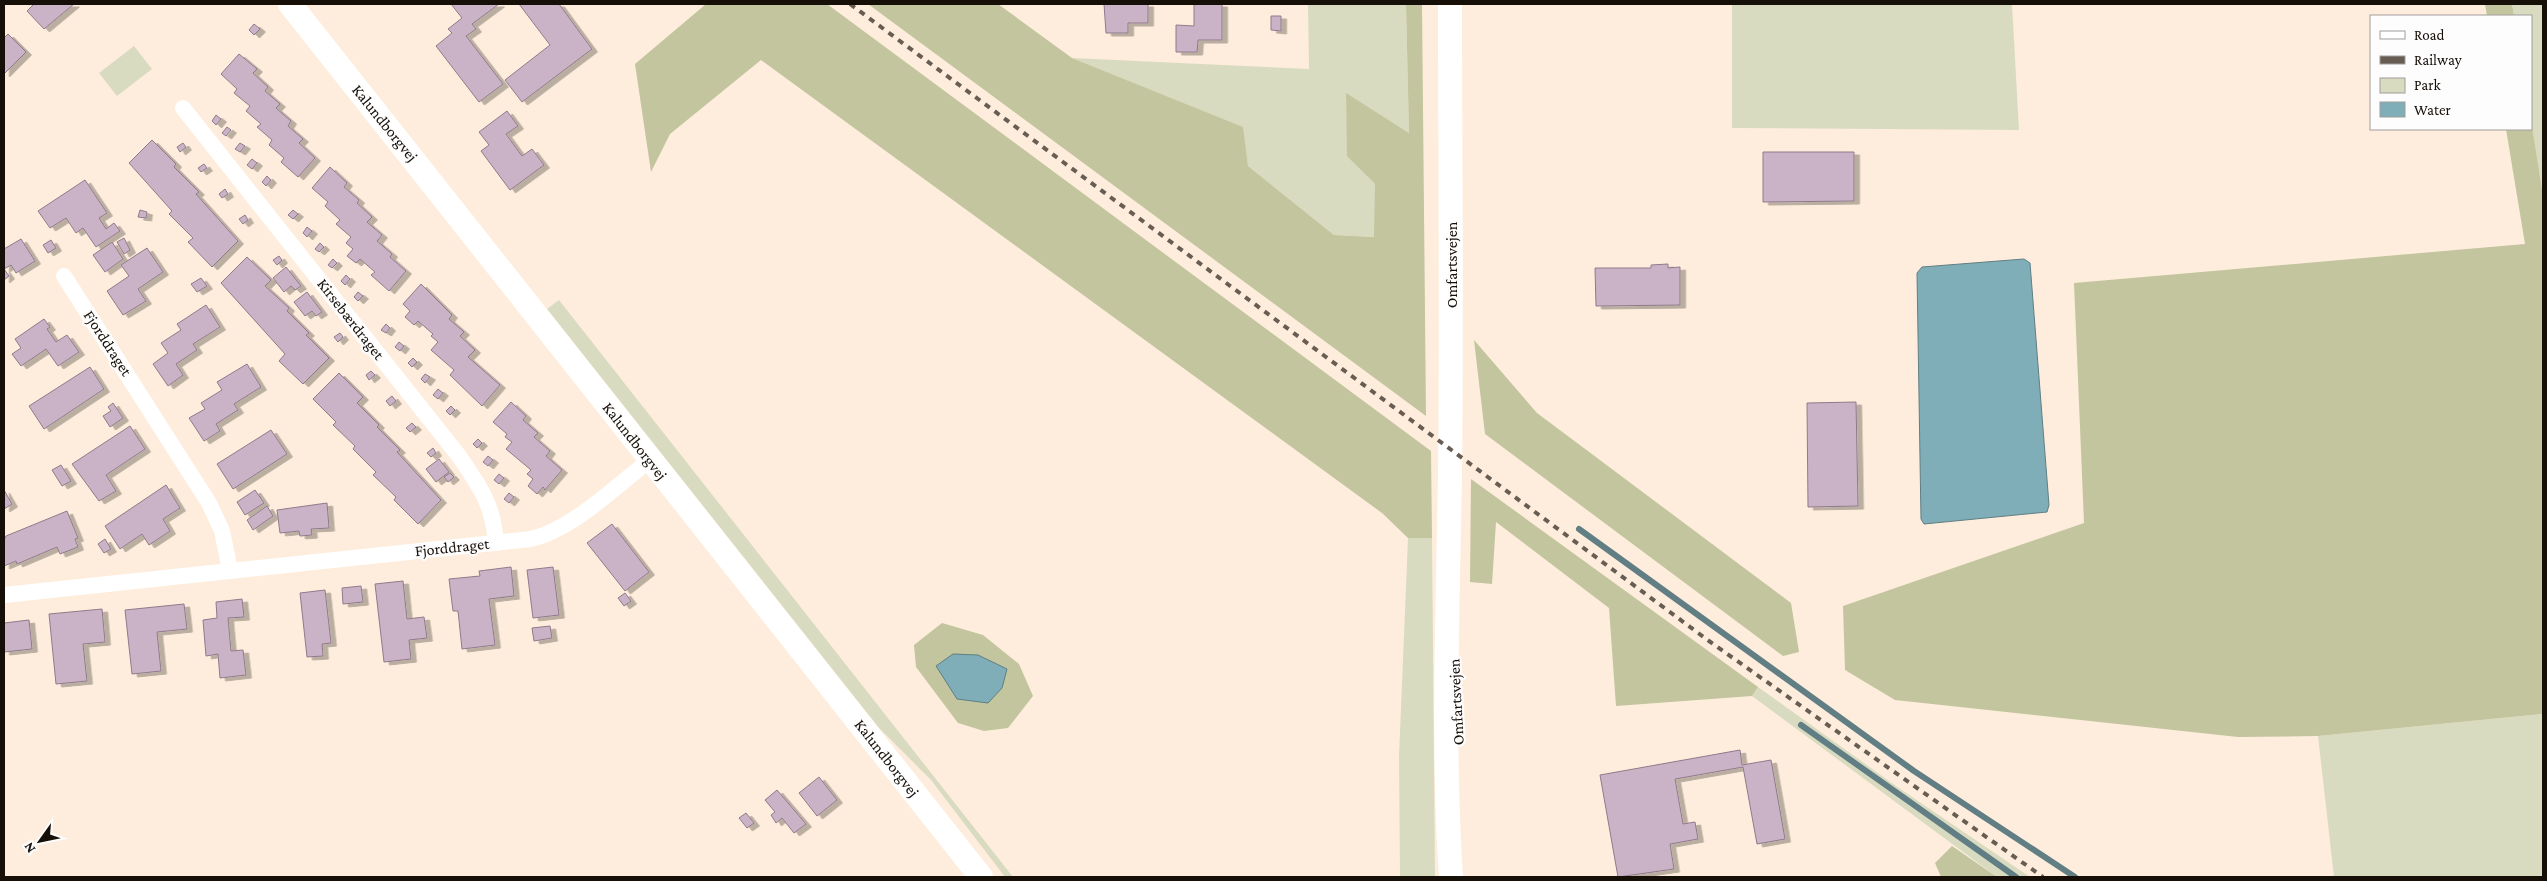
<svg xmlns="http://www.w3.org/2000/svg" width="2547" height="881" font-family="'Crimson Pro',serif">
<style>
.green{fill:#d9dbc1}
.forest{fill:#c2c59e}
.water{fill:#7faeb8;stroke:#607e83}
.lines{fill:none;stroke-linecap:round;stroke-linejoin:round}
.stream{stroke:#607e83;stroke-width:6}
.building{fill:#cab3c6;stroke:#8f7a8b;filter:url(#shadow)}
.street{stroke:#fff;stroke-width:16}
.secondary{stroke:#fff;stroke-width:24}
.rail{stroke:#685d53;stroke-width:4;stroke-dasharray:6 6;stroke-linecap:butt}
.labels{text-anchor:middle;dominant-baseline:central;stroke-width:4.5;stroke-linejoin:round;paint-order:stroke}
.street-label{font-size:16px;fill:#160f08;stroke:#fdfdfd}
</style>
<defs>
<filter id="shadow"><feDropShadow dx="5.5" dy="3" stdDeviation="0" flood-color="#0004"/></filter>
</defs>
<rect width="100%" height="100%" fill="#feeddc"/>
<g class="green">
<path d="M1308,4h98l3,129 -63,-39 2,62 27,28v53l-41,-2 -86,-69 -6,-39 -170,-69 237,11z"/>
<path d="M1732,4h280l7,126 -287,-2z"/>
<path d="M2512,4h31v192l-12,-77v-103h-17z"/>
<path d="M134,46l18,23 -35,27 -18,-23z"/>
<path d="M559,300l454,577h-8l-74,-97 -51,-51 -333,-420z"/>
<path d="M1408,538h24l3,339h-35l-1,-121z"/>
<path d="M1758,687l138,99 134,91h-33l-245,-181z"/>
<path d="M2543,714v163h-209l-16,-141z"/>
</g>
<g class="forest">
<path d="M706,4h121l604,447 1,87h-24l-26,-25 -621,-453 -91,74 -19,38 -16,-108z"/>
<path d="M868,4h130l74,54 171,69 5,39 86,69 40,2 1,-53 -28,-28 -1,-63 63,40 -3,-129h16l4,412z"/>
<path d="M2485,4h27l2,12h-27z"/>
<path d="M2531,119l12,77v518l-225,22 -80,1 -343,-37 -50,-30 -2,-64 241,-83 -10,-240 451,-39 -19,-115h25z"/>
<path d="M1474,340l63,73 254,190 8,49 -16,4 -298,-222z"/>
<path d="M1471,479l287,208 -6,9 -136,10 -7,-98 -113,-86 -4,62 -22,-2z"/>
<path d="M942,623l41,12 36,29 14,32 -25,32 -24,3 -26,-8 -42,-56 -2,-22z"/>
<path d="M1952,846l45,31h-56l-6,-14z"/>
</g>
<g class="water">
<path d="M2024,259l6,4 19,242 -2,7 -123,12 -3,-5 -4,-246 5,-6z"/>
<path d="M953,654l25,1 29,14 -5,19 -14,15 -31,-4 -21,-33z"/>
</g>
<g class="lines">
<g class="stream">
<path d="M1579,529l335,242 161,106"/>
<path d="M1801,725l215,152"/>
</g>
</g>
<g class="building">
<path d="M34,4h40l-30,25 -17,-18z"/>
<path d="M451,4h48l-27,20 4,5 -10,7 37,48 -24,18 -43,-56 16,-13 -4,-4 14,-11z"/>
<path d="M519,4h40l33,45 -70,53 -17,-22 45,-35z"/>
<path d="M1104,4h44v19h-20v10h-22z"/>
<path d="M1194,4h28v36h-24l-1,12h-21v-27l18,1z"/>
<path d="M1271,16h10v15l-10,-1z"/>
<path d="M254,24l6,5 -6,6 -5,-5z"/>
<path d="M8,34l18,18 -22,22v-36z"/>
<path d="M239,54l18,15 -4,4 15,14 -3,4 15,13 -4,4 15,13 -3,5 15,13 -4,4 16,15 -17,19 -17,-15 3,-4 -15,-13 3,-5 -15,-13 4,-3 -15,-13 4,-5 -16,-13 3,-4 -16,-15z"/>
<path d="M507,111l11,15 -12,8 16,22 10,-7 12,16 -34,25 -29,-39 8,-6 -10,-13z"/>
<path d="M216,115l5,4 -5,6 -4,-4z"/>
<path d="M227,127l4,3 -5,6 -4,-3z"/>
<path d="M152,140l24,24 -2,3 25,25 -3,2 42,47 -26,26 -24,-25 5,-4 -24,-24 3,-3 -43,-48z"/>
<path d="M183,143l3,4 -6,5 -3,-5z"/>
<path d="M240,143l5,3 -5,6 -5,-3z"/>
<path d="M1763,152h91v49l-91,1z"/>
<path d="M252,159l5,4 -5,6 -5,-4z"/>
<path d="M204,164l3,4 -6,4 -3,-4z"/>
<path d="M330,167l17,16 -3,4 15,13 -2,3 15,14 -5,5 15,13 -5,6 15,13 -2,3 16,14 -17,20 -18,-16 4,-3 -15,-13 -4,4 -9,-7 6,-7 -7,-6 5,-6 -15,-13 4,-4 -15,-14 3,-4 -16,-14z"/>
<path d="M267,176l4,4 -5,6 -4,-4z"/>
<path d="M85,180l22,33 -8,5 7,11 8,-6 6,8 -24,16 -13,-19 -7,5 -10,-15 -16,10 -12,-17z"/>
<path d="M225,189l3,5 -6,4 -3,-4z"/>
<path d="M140,210l7,2 -1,6 -8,-1z"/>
<path d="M293,210l5,4 -5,5 -5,-4z"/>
<path d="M245,215l3,5 -5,4 -4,-5z"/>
<path d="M307,227l5,4 -5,6 -4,-4z"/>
<path d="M124,238l6,12 -6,4 -7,-12z"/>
<path d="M21,239l14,22 -19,12 -5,-8 -7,4 5,7 -5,4v-31z"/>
<path d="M51,240l5,8 -8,5 -5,-8z"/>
<path d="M112,242l11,17 -18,13 -12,-17z"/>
<path d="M320,243l4,4 -5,5 -4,-3z"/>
<path d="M147,248l16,24 -25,17 8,12 -23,14 -16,-24 22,-15 -8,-11z"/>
<path d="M279,256l3,4 -5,5 -4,-5z"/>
<path d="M247,257l24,23 -6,6 24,22 -2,3 22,22 -3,2 23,23 -26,26 -24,-23 6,-7 -64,-71z"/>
<path d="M333,259l4,4 -5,5 -4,-3z"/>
<path d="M1668,264v4l12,-1v38l-84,1 -1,-38h56v-3z"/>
<path d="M286,267l15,19 -6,4 -4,-4 -7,6 -11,-14z"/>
<path d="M346,275l4,4 -5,6 -4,-4z"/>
<path d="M201,278l6,8 -10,6 -6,-8z"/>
<path d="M421,284l31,31 -3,4 15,13 -4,4 15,14 -7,7 32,28 -18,21 -32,-31 4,-5 -23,-20 7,-8 -7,-6 2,-2 -15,-13 -4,4 -9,-8 5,-6 -7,-7z"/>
<path d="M307,292l15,20 -6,4 -4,-5 -7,5 -11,-14z"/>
<path d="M358,292l5,4 -5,5 -4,-4z"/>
<path d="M206,305l14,22 -27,17 4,6 -21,14 7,11 -15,11 -15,-22 15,-11 -7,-10 20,-13 -4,-6z"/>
<path d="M44,319l6,8 -3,2 9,13 11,-7 12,17 -21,14 -12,-17 -25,17 -9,-12 9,-6 -6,-9z"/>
<path d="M386,324l4,4 -4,5 -5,-3z"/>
<path d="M340,333l3,4 -5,5 -4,-5z"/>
<path d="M399,342l5,4 -4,5 -5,-4z"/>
<path d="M413,358l4,4 -5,5 -4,-4z"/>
<path d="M247,364l14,23 -27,17 4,6 -22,14 4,7 -16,10 -15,-23 16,-9 -4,-6 21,-13 -5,-8z"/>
<path d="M90,367l14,22 -60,40 -15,-23z"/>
<path d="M371,371l4,4 -6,5 -3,-5z"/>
<path d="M339,373l24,24 -6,6 22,22 -2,2 23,23 -3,2 44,48 -23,24 -24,-24 2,-3 -23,-22 3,-3 -23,-23 2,-3 -22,-21 3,-3 -23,-23z"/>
<path d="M425,374l5,3 -5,6 -4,-4z"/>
<path d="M438,389l5,4 -5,6 -5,-4z"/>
<path d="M392,396l4,5 -6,5 -4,-5z"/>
<path d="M511,402l15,14 -3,4 15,13 -4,4 16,14 -4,5 16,14 -17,20 -2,-3 -6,7 -9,-8 5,-7 -6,-5 4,-4 -25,-21 6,-7 -7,-5 2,-3 -14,-12z"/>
<path d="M1856,402l2,104 -50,1 -1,-104z"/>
<path d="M113,403l10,15 -13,9 -7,-11 8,-5 -3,-4z"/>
<path d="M451,406l4,4 -5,5 -4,-4z"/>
<path d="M412,423l4,4 -6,5 -4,-4z"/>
<path d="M130,426l15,23 -39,26 10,16 -17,10 -27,-37z"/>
<path d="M271,430l16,24 -54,35 -16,-25z"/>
<path d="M478,439l4,4 -5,5 -4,-4z"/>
<path d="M433,448l3,5 -5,4 -4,-4z"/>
<path d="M488,456l5,4 -5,6 -5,-4z"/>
<path d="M439,459l10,13 -13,10 -10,-13z"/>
<path d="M61,465l10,16 -9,5 -10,-16z"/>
<path d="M450,473l4,4 -6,5 -4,-5z"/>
<path d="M499,474l5,4 -5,6 -5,-4z"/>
<path d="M166,485l14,23 -17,11 7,12 -21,14 -7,-11 -22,15 -15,-23z"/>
<path d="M4,490l8,14 -8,5z"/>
<path d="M255,490l9,13 -19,12 -8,-13z"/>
<path d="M509,493l5,4 -5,6 -5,-4z"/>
<path d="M327,503l2,25 -18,1 1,6 -12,1 -1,-5 -19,2 -3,-23z"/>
<path d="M267,506l6,10 -20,14 -6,-10z"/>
<path d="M67,511l11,27 -3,1 3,8 -18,7 -3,-7 -40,17 -1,-3 -12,5v-26l2,-4z"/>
<path d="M612,524l37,48 -24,19 -38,-48z"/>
<path d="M105,539l6,10 -7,4 -6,-9z"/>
<path d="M511,567l3,29 -25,3 6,46 -33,4 -4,-38h-5l-4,-32 31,-3 -1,-5z"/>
<path d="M553,567l6,48 -26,3 -6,-48z"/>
<path d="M403,581l4,38 17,-2 3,21 -18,2 2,19 -27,3 -9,-78z"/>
<path d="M361,586l2,16 -20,2 -1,-16z"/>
<path d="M325,590l6,53 -9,1 1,12 -16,1 -7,-64z"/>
<path d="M625,593l6,8 -7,5 -6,-8z"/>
<path d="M242,599l2,18 -16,1 3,33 12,-1 3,25 -26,3 -2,-24 -12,2 -3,-36 14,-2 -1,-16z"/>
<path d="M184,604l3,25 -30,3 4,39 -29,3 -7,-64z"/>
<path d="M102,609l3,33 -22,2 4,37 -31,3 -7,-70z"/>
<path d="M29,620l3,29 -28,3v-29z"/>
<path d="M550,626l2,12 -18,3 -2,-13z"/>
<path d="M1740,750l2,15 29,-5 14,79 -28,5 -14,-77 -68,12 8,45 12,-2 3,17 -28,5 4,25 -56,8 -18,-102z"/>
<path d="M819,777l18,23 -20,16 -18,-23z"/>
<path d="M777,790l29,34 -12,9 -12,-15 -6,5 -5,-8 4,-3 -10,-12z"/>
<path d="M746,813l8,10 -7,5 -8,-10z"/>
</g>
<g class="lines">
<g class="street">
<path d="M183,108l276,348c21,31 34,48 37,87"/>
<path d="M64,276l145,227 13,28 8,39"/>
<path d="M4,595l527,-56c42,-10 85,-53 119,-79"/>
</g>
<g class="secondary">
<path d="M290,4l691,873"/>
<path d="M1450,4c0,156 2,313 0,469 -2,135 -8,270 1,404"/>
</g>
<path class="rail" d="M850,4l859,637 334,236"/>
</g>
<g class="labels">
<g class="street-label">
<text transform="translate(385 123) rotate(51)">Kalundborgvej</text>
<text transform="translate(1451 265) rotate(-90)">Omfartsvejen</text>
<text transform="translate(351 319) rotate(52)">Kirsebærdraget</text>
<text transform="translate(108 343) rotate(57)">Fjorddraget</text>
<text transform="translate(635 441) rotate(52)">Kalundborgvej</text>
<text transform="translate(452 547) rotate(-6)">Fjorddraget</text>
<text transform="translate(1456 702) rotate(-93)">Omfartsvejen</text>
<text transform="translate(887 758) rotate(52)">Kalundborgvej</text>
</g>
</g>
<rect width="2547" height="881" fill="none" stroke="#160f08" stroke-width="10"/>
<rect x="2370" y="15" width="162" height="115" fill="#fdfdfd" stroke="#a19e9b"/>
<rect x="2380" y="31" width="25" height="8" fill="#ffffff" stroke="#a19e9b"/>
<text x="2414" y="40" font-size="15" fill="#160f08">Road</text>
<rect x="2380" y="56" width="25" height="8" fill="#685d53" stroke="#a19e9b"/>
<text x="2414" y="65" font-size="15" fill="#160f08">Railway</text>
<rect x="2380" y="78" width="25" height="15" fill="#d9dbc1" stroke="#a19e9b"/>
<text x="2414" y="90" font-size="15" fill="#160f08">Park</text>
<rect x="2380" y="102" width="25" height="15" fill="#7faeb8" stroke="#a19e9b"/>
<text x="2414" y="115" font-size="15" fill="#160f08">Water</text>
<g transform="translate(40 841) rotate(237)" stroke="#fdfdfd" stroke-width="4" paint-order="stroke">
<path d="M0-4L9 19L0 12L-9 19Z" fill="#160f08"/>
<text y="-8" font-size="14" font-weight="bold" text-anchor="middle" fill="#160f08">N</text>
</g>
</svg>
